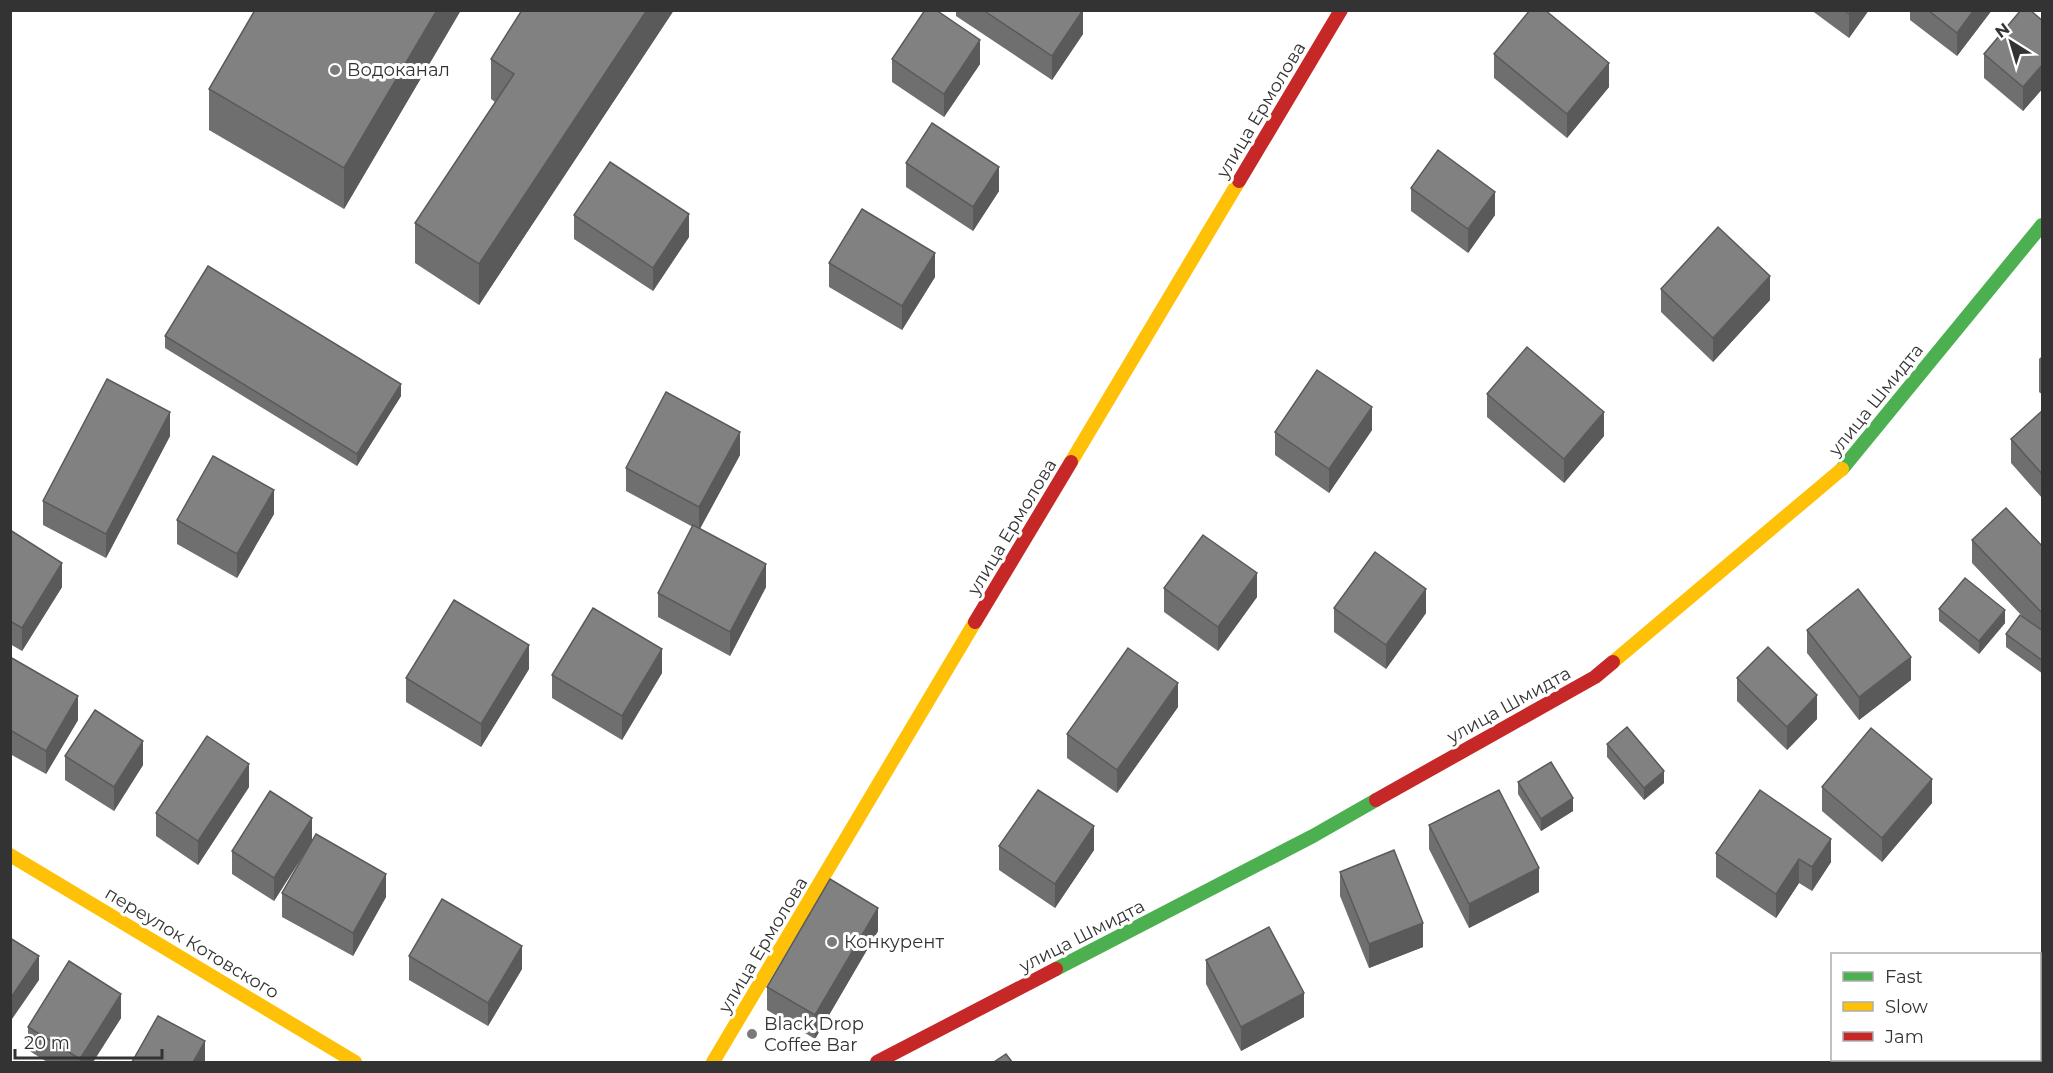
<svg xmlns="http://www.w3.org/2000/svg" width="2053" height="1073" font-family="Montserrat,sans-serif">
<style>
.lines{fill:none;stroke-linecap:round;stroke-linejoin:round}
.fast{stroke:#4caf50;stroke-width:14}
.slow{stroke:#ffc107;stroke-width:14}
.jam{stroke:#c62828;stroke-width:14}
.wall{fill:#6f6f6f}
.shaded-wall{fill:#5a5a5a}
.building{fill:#818181;stroke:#5a5a5a;stroke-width:1.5}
.poi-dot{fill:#7a7a7a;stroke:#fff;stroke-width:2}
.labels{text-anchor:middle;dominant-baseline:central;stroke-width:6;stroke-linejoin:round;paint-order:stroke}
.poi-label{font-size:18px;fill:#333;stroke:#fff;text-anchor:start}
.street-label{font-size:18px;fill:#333;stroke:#fff}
</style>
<rect width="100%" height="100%" fill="#fff"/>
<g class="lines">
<g class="fast">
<path d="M1842,469l200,-244"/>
<path d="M1056,969l257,-133 63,-36"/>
</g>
<g class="slow">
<path d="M1071,462l168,-281"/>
<path d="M1613,662l229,-193"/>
<path d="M10,855l345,207"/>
<path d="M713,1062l262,-440"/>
</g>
<g class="jam">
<path d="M1239,181l102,-171"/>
<path d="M975,622l96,-160"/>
<path d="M1376,800l219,-123 18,-15"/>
<path d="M877,1062l179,-93"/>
</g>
</g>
<g class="wall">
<path d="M461,10l-117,199 -135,-79v-41z"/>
<path d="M522,10h152l-195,295 -64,-42v-40l80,-121 -4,-3v-40z"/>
<path d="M956,10h127v24l-31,46 -96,-64z"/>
<path d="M1811,10h58l-20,28z"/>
<path d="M1910,10h82l-35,46 -47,-36z"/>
<path d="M2043,21v67l-20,23 -39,-33v-24z"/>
<path d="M1494,54l115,33 -42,51 -73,-60z"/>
<path d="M892,59l88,5 -36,53 -52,-35z"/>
<path d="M906,163l93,28 -26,40 -67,-44z"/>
<path d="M1411,188l84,27 -27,38 -57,-42z"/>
<path d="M574,215l115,22 -36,54 -79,-52z"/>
<path d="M829,263l106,14 -33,53 -73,-43z"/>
<path d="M1661,289l109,11 -57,62 -52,-50z"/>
<path d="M165,336l236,60 -44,70 -192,-118z"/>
<path d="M2043,355v40l-4,-3v-33z"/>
<path d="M1487,394l117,42 -40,47 -77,-66z"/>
<path d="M2043,412v87l-32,-36v-24z"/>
<path d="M1372,430l-43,63 -54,-38v-23z"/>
<path d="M170,436l-64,122 -63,-33v-24z"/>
<path d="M740,455l-40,74 66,58 -36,69 -72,-39v-24l35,-66 -67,-36v-23z"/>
<path d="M274,514l-37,64 -60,-34v-24z"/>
<path d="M10,530l52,57 -40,64 -12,-7z"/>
<path d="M1972,540l71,7v127l-37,-27v-13l16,-18 -50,-53z"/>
<path d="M1164,588l93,9 -39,54 -54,-39z"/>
<path d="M1334,608l92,5 -40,56 -52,-37z"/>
<path d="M1939,609l66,14 -26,31 -40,-33z"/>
<path d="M1807,630l104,50 -52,40 -52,-67z"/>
<path d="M10,657l68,63 -32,54 -36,-20z"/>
<path d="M529,669l-48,78 -75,-45v-24z"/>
<path d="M662,673l-40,67 -70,-42v-23z"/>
<path d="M1737,678l80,41 -30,31 -50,-49z"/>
<path d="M1178,707l-61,86 -50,-35v-24z"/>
<path d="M1607,744l57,39 -20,17 -37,-43z"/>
<path d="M65,756l78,9 -29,46 -49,-31z"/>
<path d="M1518,782l55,29 -32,20 -23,-37z"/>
<path d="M249,787l-51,78 -42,-29v-23z"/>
<path d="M1822,787l110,16 -50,59 -60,-51z"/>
<path d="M1429,825l110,67 -70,36 -40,-79z"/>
<path d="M312,841l74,56 -33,59 -71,-39v-24l30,-51 -38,59 -42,-27v-23z"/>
<path d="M999,846l95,4 -39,58 -56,-38z"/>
<path d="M1716,853l115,9 -19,29 -13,-8 -23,35 -60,-41z"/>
<path d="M1340,872l83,75 -54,21 -29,-72z"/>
<path d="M878,931l-63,108 -48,-29v-23z"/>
<path d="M409,956l113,13 -34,57 -79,-46z"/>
<path d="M1206,960l98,57 -63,34 -35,-67z"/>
<path d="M121,1018l-28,44h-46l-19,-12v-23z"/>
</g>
<g class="shaded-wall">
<path d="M437,10h24l-117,199v-41z"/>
<path d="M647,10h27l-195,295v-41z"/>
<path d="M1083,10v24l-31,46v-24z"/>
<path d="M1852,10h17l-20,28v-24z"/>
<path d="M1974,10h18l-35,46v-23z"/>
<path d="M980,40v24l-36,53v-23z"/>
<path d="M1609,63v24l-42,51v-24z"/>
<path d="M2043,64v24l-20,23v-24z"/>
<path d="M999,167v24l-26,40v-24z"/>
<path d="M1495,192v23l-27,38v-24z"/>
<path d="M689,214v23l-36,54v-23z"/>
<path d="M935,253v24l-33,53v-24z"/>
<path d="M1770,276v24l-57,62v-24z"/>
<path d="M401,384v12l-44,70v-12z"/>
<path d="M1372,407v23l-43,63v-24z"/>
<path d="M170,412v24l-64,122v-24z"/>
<path d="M1604,412v24l-40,47v-24z"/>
<path d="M740,432v23l-41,75v-23z"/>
<path d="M274,490v24l-37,64v-24z"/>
<path d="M62,563v24l-40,64v-23z"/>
<path d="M766,564v23l-36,69v-24z"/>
<path d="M1257,573v24l-39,54v-24z"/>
<path d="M1426,589v24l-40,56v-24z"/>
<path d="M2005,610v13l-26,31v-13z"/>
<path d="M529,645v24l-48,78v-23z"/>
<path d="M662,649v24l-40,67v-24z"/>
<path d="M1911,657v23l-52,40v-23z"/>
<path d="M1178,683v24l-61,86v-23z"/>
<path d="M1817,695v24l-30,31v-23z"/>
<path d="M78,696v24l-32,54v-23z"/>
<path d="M143,741v24l-29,46v-24z"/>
<path d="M249,764v23l-51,78v-24z"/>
<path d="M1664,771v12l-20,17v-12z"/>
<path d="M1932,779v24l-50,59v-24z"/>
<path d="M1573,798v13l-32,20v-12z"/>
<path d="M312,818v23l-38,60v-23z"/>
<path d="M1094,826v24l-39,58v-24z"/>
<path d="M1831,839v23l-19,29v-24z"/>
<path d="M1799,859v24l-23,35v-24z"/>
<path d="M1539,868v24l-70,36v-24z"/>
<path d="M386,874v23l-33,59v-23z"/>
<path d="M878,908v23l-63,108v-24z"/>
<path d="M1423,923v24l-54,21v-24z"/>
<path d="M522,946v23l-34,57v-23z"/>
<path d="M39,956v24l-29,42v-23z"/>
<path d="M1304,993v24l-63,34v-24z"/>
<path d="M121,994v24l-28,44h-13v-3z"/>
<path d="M205,1041v21h-12z"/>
</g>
<g class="building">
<path d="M255,10h182l-93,158 -135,-79z"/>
<path d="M522,10h125l-168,254 -64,-41 99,-149 -23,-15z"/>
<path d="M925,10h11l44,30 -36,54 -52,-35z"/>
<path d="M983,10h100l-31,46z"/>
<path d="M1530,10h15l64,53 -42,51 -73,-60z"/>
<path d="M1844,10h8l-3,4z"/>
<path d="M1928,10h46l-17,23z"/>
<path d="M2021,10h9l13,11v43l-20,23 -39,-33z"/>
<path d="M932,123l67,44 -26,40 -67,-44z"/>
<path d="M1438,150l57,42 -27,37 -57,-41z"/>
<path d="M610,162l79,52 -36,54 -79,-53z"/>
<path d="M862,209l73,44 -33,53 -73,-43z"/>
<path d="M1718,227l52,49 -57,62 -52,-49z"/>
<path d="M208,266l193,118 -44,70 -192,-118z"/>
<path d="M1527,347l77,65 -40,47 -77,-65z"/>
<path d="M1317,370l55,37 -43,62 -54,-37z"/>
<path d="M107,379l63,33 -64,122 -63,-33z"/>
<path d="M666,392l74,40 -41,75 -73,-39z"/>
<path d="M2042,411l1,1v63l-32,-36z"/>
<path d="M213,456l61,34 -37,64 -60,-34z"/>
<path d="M2006,508l37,39v67l-71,-74z"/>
<path d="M693,525l73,39 -36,68 -72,-39z"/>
<path d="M10,530l52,33 -40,65 -12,-7z"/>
<path d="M1203,535l54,38 -39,54 -54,-39z"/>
<path d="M1375,552l51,37 -40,56 -52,-37z"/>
<path d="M1965,578l40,32 -26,31 -40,-32z"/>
<path d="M1858,589l53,68 -52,40 -52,-67z"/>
<path d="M454,600l75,45 -48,79 -75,-46z"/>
<path d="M593,608l69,41 -40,67 -70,-41z"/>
<path d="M2020,615l23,16v30l-37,-27z"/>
<path d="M1768,647l49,48 -30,32 -50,-49z"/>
<path d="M1128,648l50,35 -61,87 -50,-36z"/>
<path d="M10,657l68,39 -32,55 -36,-21z"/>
<path d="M95,710l48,31 -29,46 -49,-31z"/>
<path d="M1627,727l37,44 -20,17 -37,-44z"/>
<path d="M1871,728l61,51 -50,59 -60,-51z"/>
<path d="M207,736l42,28 -51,77 -42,-28z"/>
<path d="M1551,762l22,36 -32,21 -23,-37z"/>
<path d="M1038,790l56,36 -39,58 -56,-38z"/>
<path d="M1499,790l40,78 -70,36 -40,-79z"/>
<path d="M1760,790l71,49 -19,28 -13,-8 -23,35 -60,-41z"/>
<path d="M270,791l42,27 -38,60 -42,-27z"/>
<path d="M316,834l70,40 -33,59 -71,-40z"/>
<path d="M1394,850l29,73 -54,21 -29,-72z"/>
<path d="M830,879l48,29 -63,107 -48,-28z"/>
<path d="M442,899l80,47 -34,57 -79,-47z"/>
<path d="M1269,927l35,66 -63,34 -35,-67z"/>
<path d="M10,938l29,18 -29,43z"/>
<path d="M69,961l52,33 -41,65 -52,-32z"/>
<path d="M158,1016l47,25 -12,21h-61z"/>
<path d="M1006,1054l6,8h-18z"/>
</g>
<g class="poi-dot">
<circle cx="335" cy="70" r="6"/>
<circle cx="832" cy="942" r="6"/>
<circle cx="752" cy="1034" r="6"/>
</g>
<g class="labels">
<g class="poi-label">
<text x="347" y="70">Водоканал</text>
<text x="844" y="942">Конкурент</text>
<text x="764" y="1024">Black Drop<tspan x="764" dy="21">Coffee Bar</tspan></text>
</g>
<g class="street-label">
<text transform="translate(1261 110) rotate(-59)">улица Ермолова</text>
<text transform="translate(1876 400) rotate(-51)">улица Шмидта</text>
<text transform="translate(1012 527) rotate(-59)">улица Ермолова</text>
<text transform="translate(1509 705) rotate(-29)">улица Шмидта</text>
<text transform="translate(1082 936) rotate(-27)">улица Шмидта</text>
<text transform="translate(192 943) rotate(31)">переулок Котовского</text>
<text transform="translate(763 945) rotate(-59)">улица Ермолова</text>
</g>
</g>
<rect width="2053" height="1073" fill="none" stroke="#333333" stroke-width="24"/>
<rect x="1831" y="953" width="210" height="108" fill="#ffffff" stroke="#adadad" stroke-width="1.5"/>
<rect x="1843" y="972" width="30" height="9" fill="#4caf50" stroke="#adadad" stroke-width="1.5"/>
<text x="1885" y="983" font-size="18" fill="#333333">Fast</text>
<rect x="1843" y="1002" width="30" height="9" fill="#ffc107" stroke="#adadad" stroke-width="1.5"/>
<text x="1885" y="1013" font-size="18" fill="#333333">Slow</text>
<rect x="1843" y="1032" width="30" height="9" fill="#c62828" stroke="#adadad" stroke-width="1.5"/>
<text x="1885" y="1043" font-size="18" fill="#333333">Jam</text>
<g transform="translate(2011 42) rotate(323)" stroke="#ffffff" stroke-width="4.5" paint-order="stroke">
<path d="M0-4.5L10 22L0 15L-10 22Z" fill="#333333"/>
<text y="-9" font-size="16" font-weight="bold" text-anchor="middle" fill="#333333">N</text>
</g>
<path d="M15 1049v9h147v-9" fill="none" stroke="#333333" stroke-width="3"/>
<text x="24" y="1049" font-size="18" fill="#333333" stroke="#ffffff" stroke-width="4.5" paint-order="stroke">20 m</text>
</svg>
